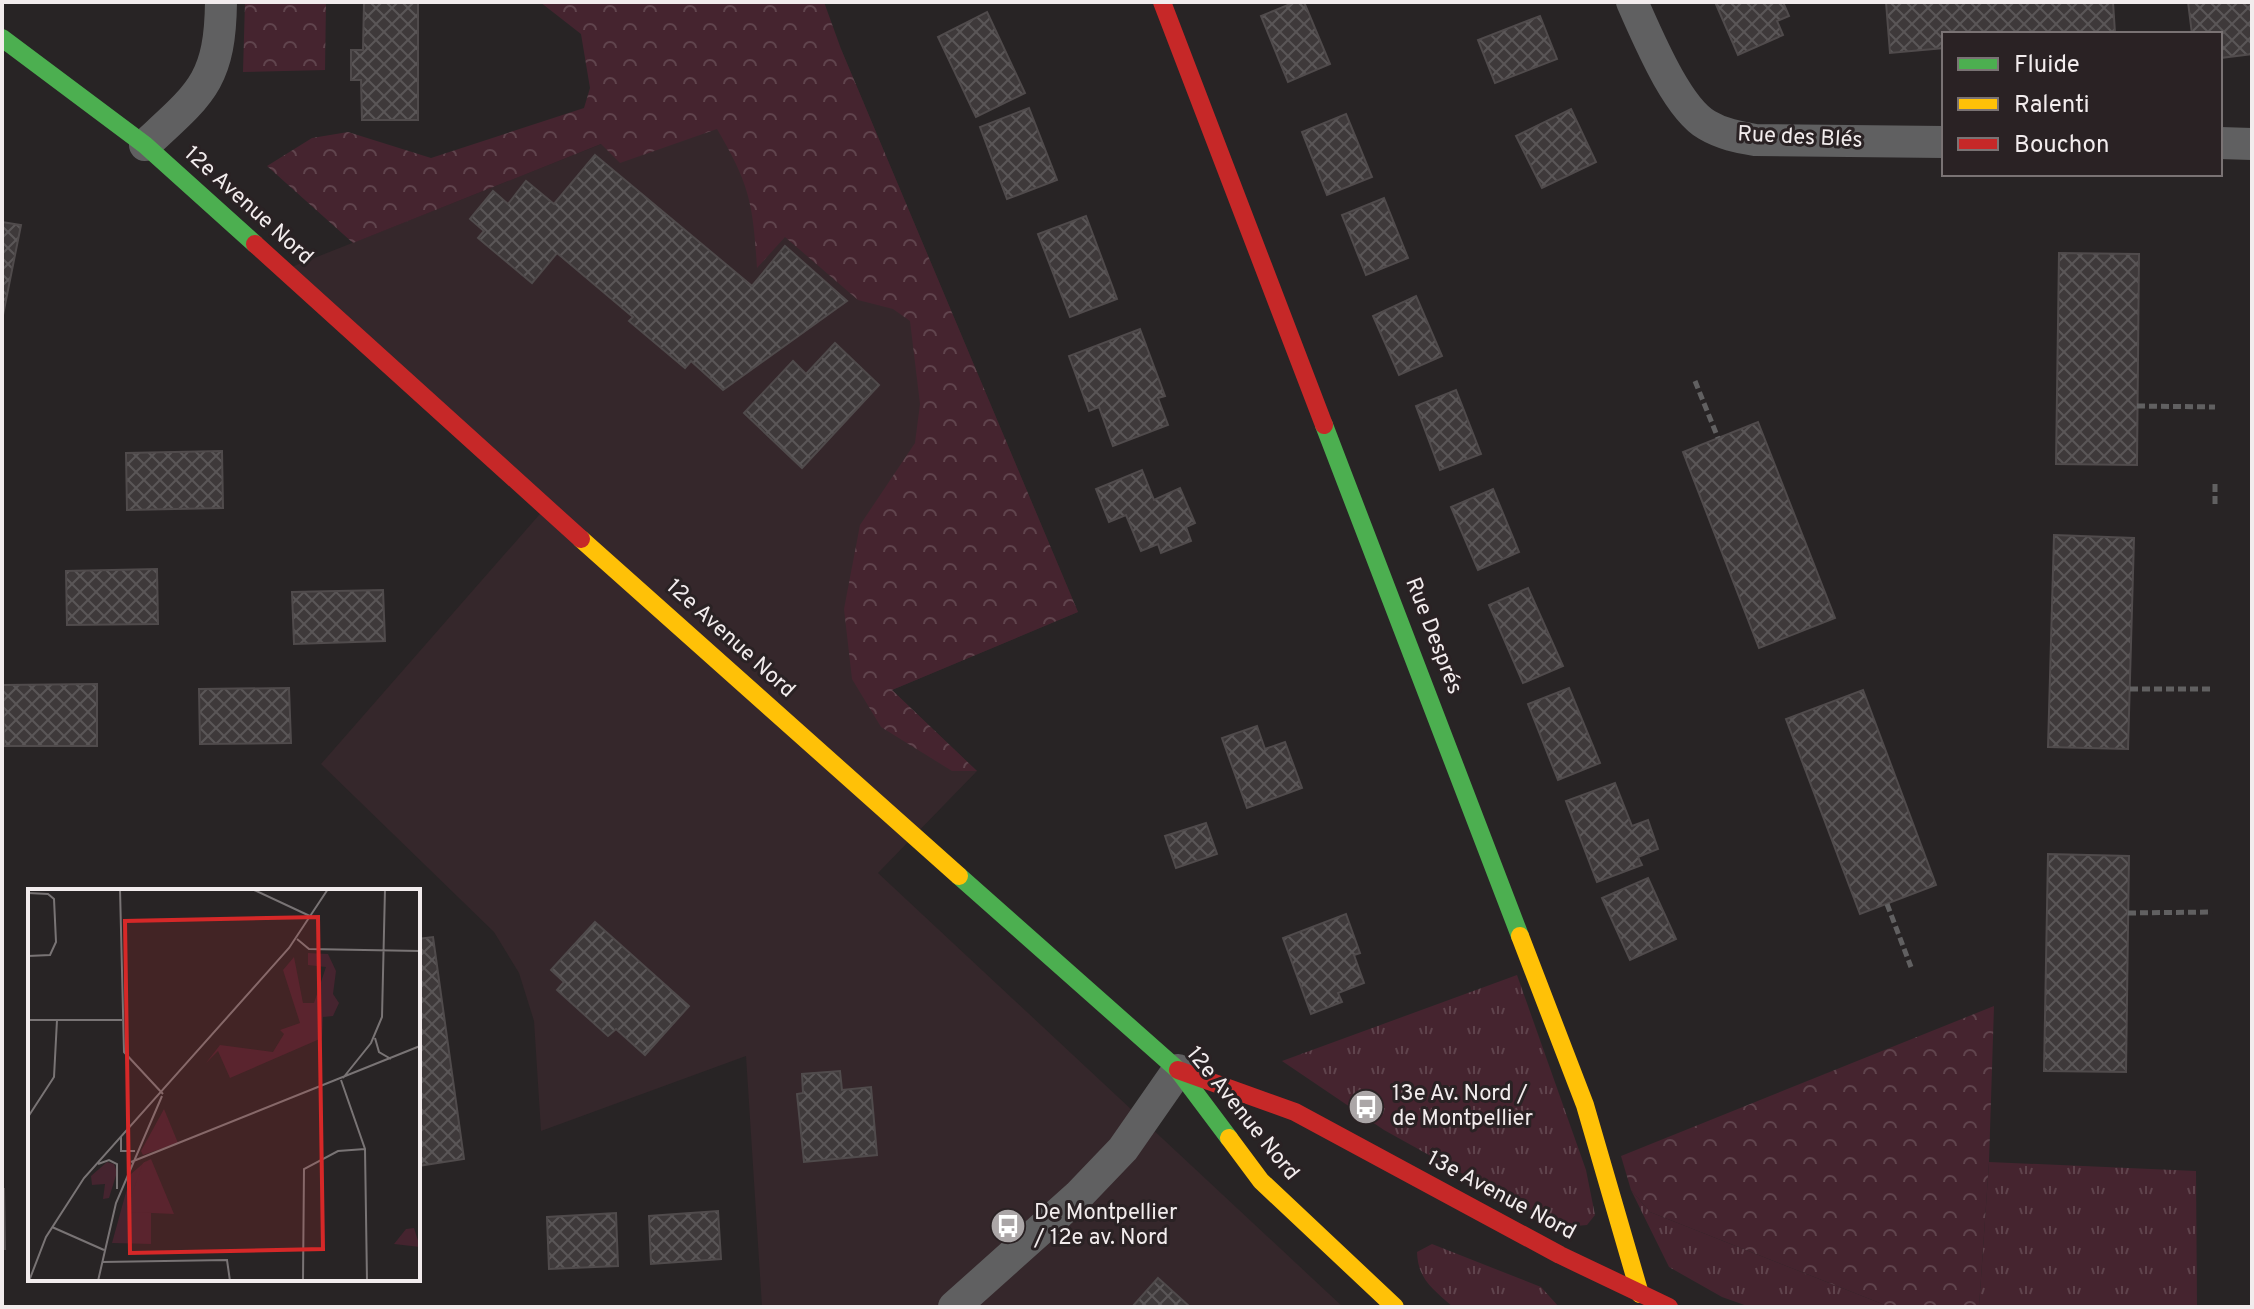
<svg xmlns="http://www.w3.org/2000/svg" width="2254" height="1309" font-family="Overpass,sans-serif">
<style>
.built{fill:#35272b}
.grass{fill:url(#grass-tufts)}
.forest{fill:url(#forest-crowns)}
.building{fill:url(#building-cross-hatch);stroke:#504b4c;stroke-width:2}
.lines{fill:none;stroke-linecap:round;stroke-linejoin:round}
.path{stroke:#616061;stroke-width:5;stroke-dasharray:8 4;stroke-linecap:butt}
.street{stroke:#606061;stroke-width:32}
.fast{stroke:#4caf50;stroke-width:18}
.slow{stroke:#ffc107;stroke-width:18}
.jam{stroke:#c62828;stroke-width:18}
.labels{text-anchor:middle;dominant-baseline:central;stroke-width:6;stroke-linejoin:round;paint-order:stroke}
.street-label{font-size:22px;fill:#f2eced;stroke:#2a2224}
.poi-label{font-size:22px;fill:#f2eced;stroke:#2a2224;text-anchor:start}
.inset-road{fill:none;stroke:#797475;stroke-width:2}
.view{fill:#d62828;fill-opacity:0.15;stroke:#d62828;stroke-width:4}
.inset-edge{fill:none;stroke:#f2eced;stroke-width:4}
</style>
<defs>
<pattern id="grass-tufts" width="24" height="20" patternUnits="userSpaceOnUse" patternTransform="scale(2)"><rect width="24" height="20" fill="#45242f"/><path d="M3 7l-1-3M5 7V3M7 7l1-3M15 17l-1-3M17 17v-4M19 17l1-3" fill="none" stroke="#60444d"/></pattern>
<pattern id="forest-crowns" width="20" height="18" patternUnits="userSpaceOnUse" patternTransform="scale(2)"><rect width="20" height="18" fill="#45242f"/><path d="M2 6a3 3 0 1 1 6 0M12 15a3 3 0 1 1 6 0" fill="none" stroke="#60444d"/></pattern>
<pattern id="building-cross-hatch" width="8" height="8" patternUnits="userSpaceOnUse" patternTransform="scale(2)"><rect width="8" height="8" fill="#3e393a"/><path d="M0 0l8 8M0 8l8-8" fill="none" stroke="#5a5657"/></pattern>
</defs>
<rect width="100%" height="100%" fill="#282425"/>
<path class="built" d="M841,49l237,563 -186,78 85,81 -99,102 465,434h-581l-16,-251 -205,75 -7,-110 -15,-48 -25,-41 -173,-168 225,-257 -262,-237z"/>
<g class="grass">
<path d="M1517,975l69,195 9,45 -8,10 -22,2 -66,-33 -115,-64 -102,-69z"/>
<path d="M1989,1162l207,9 1,136h-218z"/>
<path d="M1631,1190l19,22 240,95h-140l-28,-10 -53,-30z"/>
<path d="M1432,1244l109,43 18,20h-106c-20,-18 -35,-27 -36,-55z"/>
</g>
<g class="forest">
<path d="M245,2h81l-1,68 -82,2z"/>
<path d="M540,2h284l17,47 237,563 -186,78 85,81h-25l-71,-44 -29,-48 -8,-70 16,-84 55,-82 5,-39 -10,-83 -17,-12 -35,-9 -73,-63 -28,31c-4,-64 -7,-83 -40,-139l-97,34 -19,-19 -248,99 -86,-77 45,-28 36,-6 83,26 153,-50 6,-20 -9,-54z"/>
<path d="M1994,1006l-5,156 -10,145h-89l-240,-95 -19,-22 -10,-34z"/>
</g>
<g class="building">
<path d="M364,2h54v118h-56l-1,-40h-10v-30h12z"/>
<path d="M1295,2h9l26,62 -42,18 -27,-66z"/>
<path d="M1715,2h68l6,14 -12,5 6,14 -45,20z"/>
<path d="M1886,2h227l2,31 -171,1v14l-54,5z"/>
<path d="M2188,2h64v52l-32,4v-24h-28z"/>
<path d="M987,12l38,81 -49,24 -38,-80z"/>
<path d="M1540,16l17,43 -62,24 -17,-43z"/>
<path d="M1029,108l28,72 -50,19 -27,-72z"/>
<path d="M1571,109l25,53 -54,26 -26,-52z"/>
<path d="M1346,114l26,63 -45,18 -25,-63z"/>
<path d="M595,155l157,131 33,-40 62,55 -124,89 -32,-29 -6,7 -56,-47 4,-4 -76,-64 -25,30 -54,-45 6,-7 -14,-12 23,-28 15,13 18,-23 28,23z"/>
<path d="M1384,198l24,60 -42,17 -24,-60z"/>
<path d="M1086,216l31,83 -47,18 -32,-83z"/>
<path d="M2,222l19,3 -19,95z"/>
<path d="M2059,253l80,1 -2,211 -81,-1z"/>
<path d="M1416,296l26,60 -43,19 -26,-59z"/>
<path d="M1140,329l25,67 -7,2 10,27 -55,21 -14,-39 -10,4 -20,-55z"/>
<path d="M835,343l44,42 -77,83 -58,-55 49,-52 13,13z"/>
<path d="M1456,390l25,64 -41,16 -24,-64z"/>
<path d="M1758,422l77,196 -76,30 -76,-196z"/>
<path d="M222,451l1,57 -96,2 -1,-57z"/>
<path d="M1142,470l12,30 26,-12 15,35 -9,4 5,14 -30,12 -3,-9 -17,7 -15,-36 -17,7 -13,-33z"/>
<path d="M1493,489l26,63 -41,18 -27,-63z"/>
<path d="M2054,535l80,3 -6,211 -80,-2z"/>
<path d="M157,569l1,55 -91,1 -1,-54z"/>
<path d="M1528,588l35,78 -40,17 -34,-78z"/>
<path d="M383,590l2,51 -91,3 -2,-52z"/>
<path d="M97,684v62h-93l-1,-61z"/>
<path d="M289,688l2,55 -91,1 -1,-55z"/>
<path d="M1569,688l31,75 -42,17 -30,-76z"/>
<path d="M1863,690l73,195 -76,29 -74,-195z"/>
<path d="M1257,726l8,23 20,-7 17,46 -55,20 -25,-70z"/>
<path d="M1615,783l17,43 16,-6 10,29 -20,8 4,8 -45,17 -31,-81z"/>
<path d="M1206,823l11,31 -41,14 -11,-32z"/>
<path d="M2048,854l81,2 -3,216 -82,-1z"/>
<path d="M1648,878l28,61 -46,21 -28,-62z"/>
<path d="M1346,914l14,39 -6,2 10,28 -26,10 4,9 -31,12 -28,-76z"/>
<path d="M595,922l94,84 -44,49 -29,-26 -8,7 -51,-46 7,-8 -13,-12z"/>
<path d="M433,937l31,222 -46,7v-227z"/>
<path d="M840,1071l2,19 29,-3 6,68 -73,7 -7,-68 6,-1 -1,-19z"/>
<path d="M2,1189h2l1,60h-3z"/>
<path d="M718,1211l3,48 -70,5 -2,-48z"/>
<path d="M616,1213l2,53 -69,3 -2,-52z"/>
<path d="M1158,1278l32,29h-58z"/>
</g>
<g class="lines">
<g class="path">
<path d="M1695,381l23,57"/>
<path d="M2137,406l78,1"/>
<path d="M2215,484v21"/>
<path d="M2130,689h84"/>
<path d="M1887,904l24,63"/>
<path d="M2128,913l84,-1"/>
</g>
<g class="street">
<path d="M1632,2c15,33 44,105 75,123 15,9 31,12 48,15l189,2"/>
<path d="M2220,143l32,1"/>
<path d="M145,145c55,-51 75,-63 76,-143"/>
<path d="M954,1307l124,-111 45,-47 55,-79"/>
</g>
<g class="fast">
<path d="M2,38l143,107 110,99"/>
<path d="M1324,425l196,511"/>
<path d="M959,876l219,194 51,68"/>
</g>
<g class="slow">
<path d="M581,539l378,337"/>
<path d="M1520,936l65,169 55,189"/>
<path d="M1229,1138l32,43 134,126"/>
</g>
<g class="jam">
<path d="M1162,2l162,423"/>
<path d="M255,244l326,295"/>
<path d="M1178,1070l117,42 265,143 109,52"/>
</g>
</g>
<defs>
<symbol id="bus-disc" viewBox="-11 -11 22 22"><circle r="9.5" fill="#aba6a7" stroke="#2a2224"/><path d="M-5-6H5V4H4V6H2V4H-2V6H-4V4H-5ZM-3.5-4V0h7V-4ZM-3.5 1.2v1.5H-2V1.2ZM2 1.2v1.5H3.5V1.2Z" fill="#fff"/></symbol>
</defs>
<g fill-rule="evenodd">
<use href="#bus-disc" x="1346" y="1087" width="40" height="40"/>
<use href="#bus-disc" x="988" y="1206" width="40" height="40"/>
</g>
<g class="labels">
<g class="street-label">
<text transform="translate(1800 138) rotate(3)">Rue des Blés</text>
<text transform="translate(248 206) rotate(42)">12e Avenue Nord</text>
<text transform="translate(1433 636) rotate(69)">Rue Després</text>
<text transform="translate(730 639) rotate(42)">12e Avenue Nord</text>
<text transform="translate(1242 1114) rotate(51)">12e Avenue Nord</text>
<text transform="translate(1501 1196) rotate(28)">13e Avenue Nord</text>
</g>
<g class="poi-label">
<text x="1392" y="1094">13e Av. Nord /<tspan x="1392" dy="25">de Montpellier</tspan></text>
<text x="1034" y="1213">De Montpellier<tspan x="1034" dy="25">/ 12e av. Nord</tspan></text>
</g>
</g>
<g transform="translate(28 889)">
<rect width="392" height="392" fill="#282425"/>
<path d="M136,220l14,34 -35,12 -2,-4zM118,272l-19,47 24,5v31l-39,-1 19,-69zM79,273l7,2 3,8 -8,26 -6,1 2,-15 -13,1 -1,-9z" fill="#45242f"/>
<path d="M280,64l20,1 8,17 -3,23 6,9 -6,13 -10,1 -1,21 -92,40 -12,-27 -12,12 14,-18 53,7 11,-18 -4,-4 20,-7 -17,-53 11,-13 9,46h11l12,-36 -18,-2zM123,270l23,55 -45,-2 -2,-4 16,-45zM386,339l6,19 -26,-3 12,-15z" fill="#45242f"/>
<path class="inset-road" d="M92,0l4,163 39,42M224,0l60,28M0,4l20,1 6,5 2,43 -6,13 -22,1M269,50l12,10 111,2M0,131h94M347,149l4,14 12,7M315,189l28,-35 11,-26 3,-128M313,191l24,69 2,132M0,228l26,-40 3,-57M93,247v15h14M103,273l289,-116M70,275l11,-4 8,4v25M24,338l52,23M74,373l125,-2 3,21M1,392l17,-44 38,-59 205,-230 39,-59M70,392l18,-78 46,-107M275,392l1,-112 34,-18 27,-2"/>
<path class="view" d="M290,28l5,332 -193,4 -5,-332z"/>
<rect width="392" height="392" class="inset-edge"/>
</g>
<rect width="2254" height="1309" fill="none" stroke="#f2eced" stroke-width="8"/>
<rect x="1942" y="32" width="280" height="144" fill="#2a2224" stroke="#7a7374" stroke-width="2"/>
<rect x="1958" y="58" width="40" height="12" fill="#4caf50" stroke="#7a7374" stroke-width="2"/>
<text x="2014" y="72" font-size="24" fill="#f2eced">Fluide</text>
<rect x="1958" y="98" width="40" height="12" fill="#ffc107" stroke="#7a7374" stroke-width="2"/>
<text x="2014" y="112" font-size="24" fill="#f2eced">Ralenti</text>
<rect x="1958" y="138" width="40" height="12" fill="#c62828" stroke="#7a7374" stroke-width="2"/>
<text x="2014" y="152" font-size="24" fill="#f2eced">Bouchon</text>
</svg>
